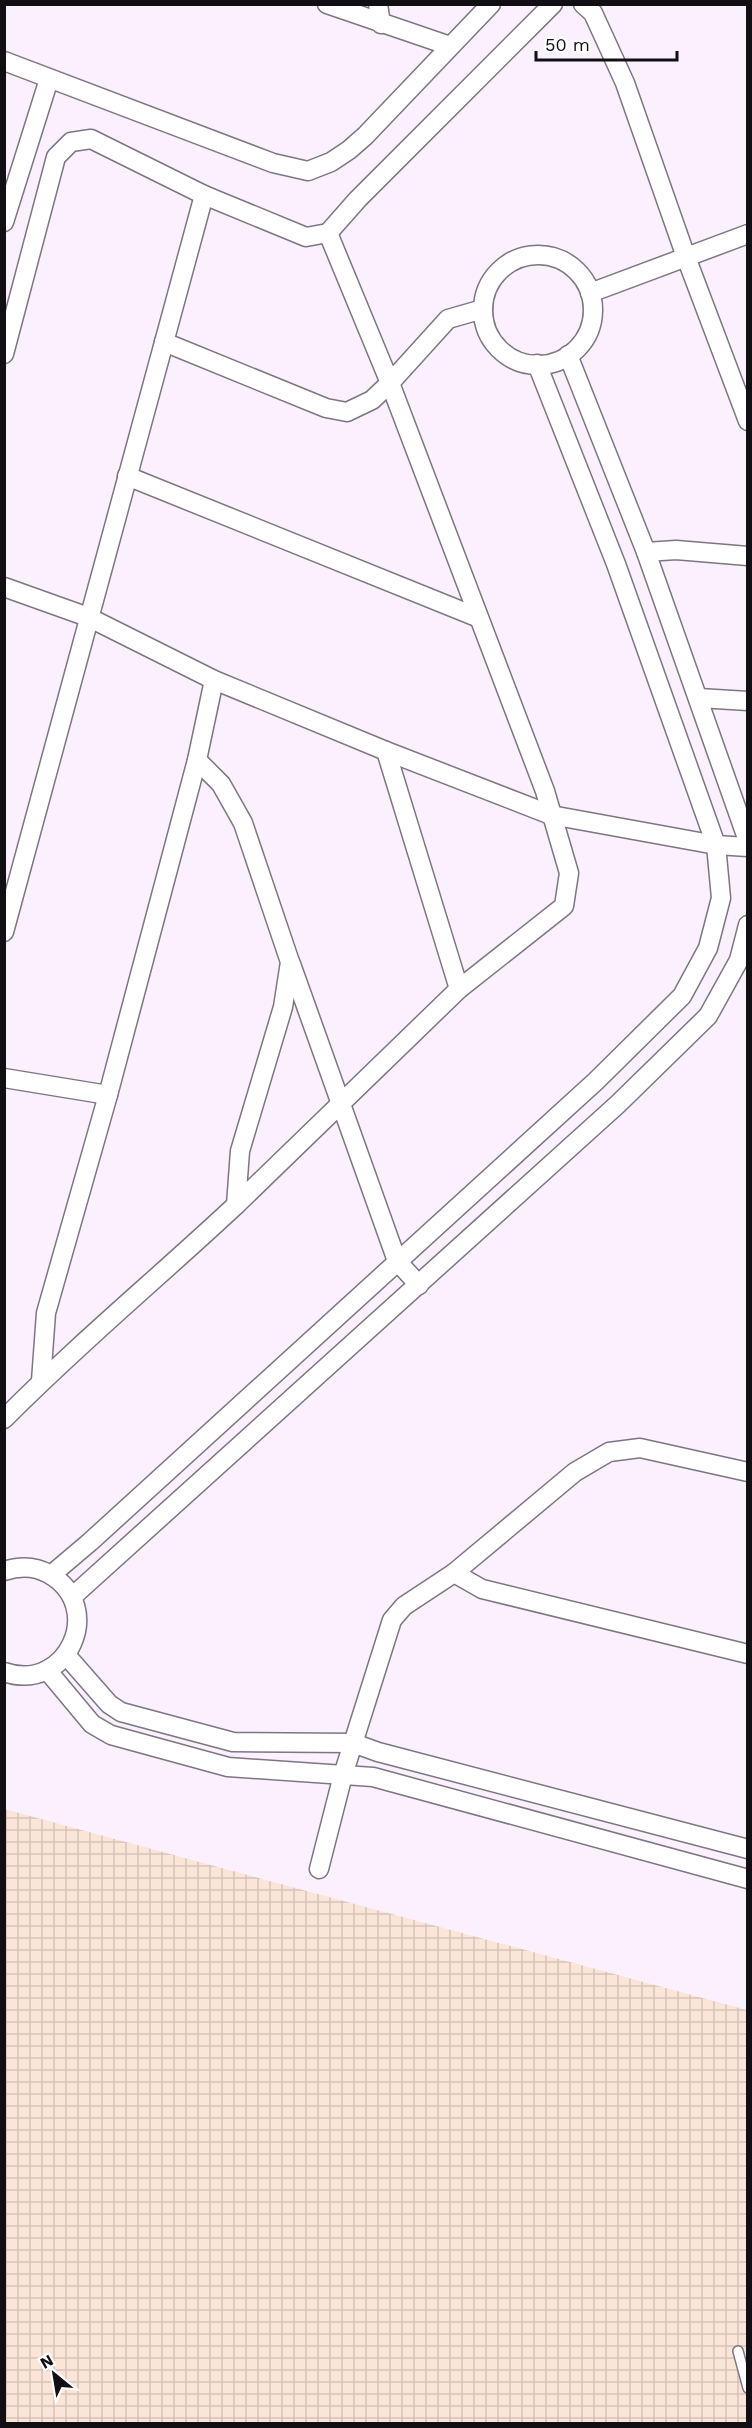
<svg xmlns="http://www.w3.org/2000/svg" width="752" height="2428" font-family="'Work Sans',sans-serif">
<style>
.industrial{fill:url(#industrial-grid)}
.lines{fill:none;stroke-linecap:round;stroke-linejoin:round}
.lane-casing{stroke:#7e7582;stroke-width:12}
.street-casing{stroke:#7e7582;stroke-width:21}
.lane{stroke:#fff;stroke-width:9}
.street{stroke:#fff;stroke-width:18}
</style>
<defs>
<pattern id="industrial-grid" width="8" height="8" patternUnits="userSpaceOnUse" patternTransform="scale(1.5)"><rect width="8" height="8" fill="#fbe5d8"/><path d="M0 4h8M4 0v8" fill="none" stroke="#d6c3b8"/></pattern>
</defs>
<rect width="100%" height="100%" fill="#faf0fe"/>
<path class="industrial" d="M4,1809l743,201v413h-742z"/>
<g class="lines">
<defs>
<path id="lane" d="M738,2351l10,37"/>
<g id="street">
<path d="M327,4l123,42"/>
<path d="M378,4l3,20"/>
<path d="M583,4l10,9 32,70 61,174 62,164"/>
<path d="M4,61l269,102 35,8 23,-9 18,-12 16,-14 126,-132"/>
<path d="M4,222l45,-143"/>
<circle cx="538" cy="310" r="55"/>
<path d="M590,293l158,-59"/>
<path d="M164,342l162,66 21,4 25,-12 18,-17 58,-64 35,-10"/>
<path d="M4,354l52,-197 15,-15 20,-3 113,56 102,42 22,-4 30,-34 195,-195"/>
<path d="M568,355l78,197 102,289"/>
<path d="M127,476l352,142"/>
<path d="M646,552l30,-2 72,6"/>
<path d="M4,587l84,30 126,63 172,71 165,64 165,30 32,2"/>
<path d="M699,698l49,3"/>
<path d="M386,751l73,238"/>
<path d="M4,932l200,-737"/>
<path d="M291,964l106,297 22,24"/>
<path d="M4,1078l104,17"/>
<path d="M236,1205l223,-216 105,-83 5,-33 -24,-82 -155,-408 -62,-150"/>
<path d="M41,1381l5,-68 62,-218 89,-335 17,-80"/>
<path d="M4,1419c74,-75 155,-142 232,-214l4,-54 43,-144 7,-45 -47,-139 -22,-39 -24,-24"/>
<path d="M4,1571c15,-5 31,-5 45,3 58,33 18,120 -45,98"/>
<path d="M454,1573l28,16 266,65"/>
<path d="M51,1575l39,-33 506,-461 86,-85 26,-48 13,-50 -5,-53 -100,-281 -79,-200"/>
<path d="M72,1597l546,-493 90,-88 31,-56 9,-35"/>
<path d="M66,1655l43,49 12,8 112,30 120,1 25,9 370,97"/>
<path d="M47,1670l45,54 19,11 117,32 145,10 375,102"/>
<path d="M319,1869l24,-94 49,-155 12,-14 50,-33 121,-101 34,-20 31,-4 108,24"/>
</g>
</defs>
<use href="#lane" class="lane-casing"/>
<use href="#street" class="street-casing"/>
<use href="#lane" class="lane"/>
<use href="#street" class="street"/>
</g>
<rect width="752" height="2428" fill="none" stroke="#120f14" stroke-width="12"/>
<g transform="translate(54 2374) rotate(330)" stroke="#ffffff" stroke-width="4.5" paint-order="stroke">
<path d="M0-4.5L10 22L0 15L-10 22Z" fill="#120f14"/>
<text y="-9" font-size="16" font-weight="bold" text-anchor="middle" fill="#120f14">N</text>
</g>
<path d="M536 51v9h141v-9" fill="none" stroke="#120f14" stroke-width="3"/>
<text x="545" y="51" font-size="18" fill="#120f14" stroke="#ffffff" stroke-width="4.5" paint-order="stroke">50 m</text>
</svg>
